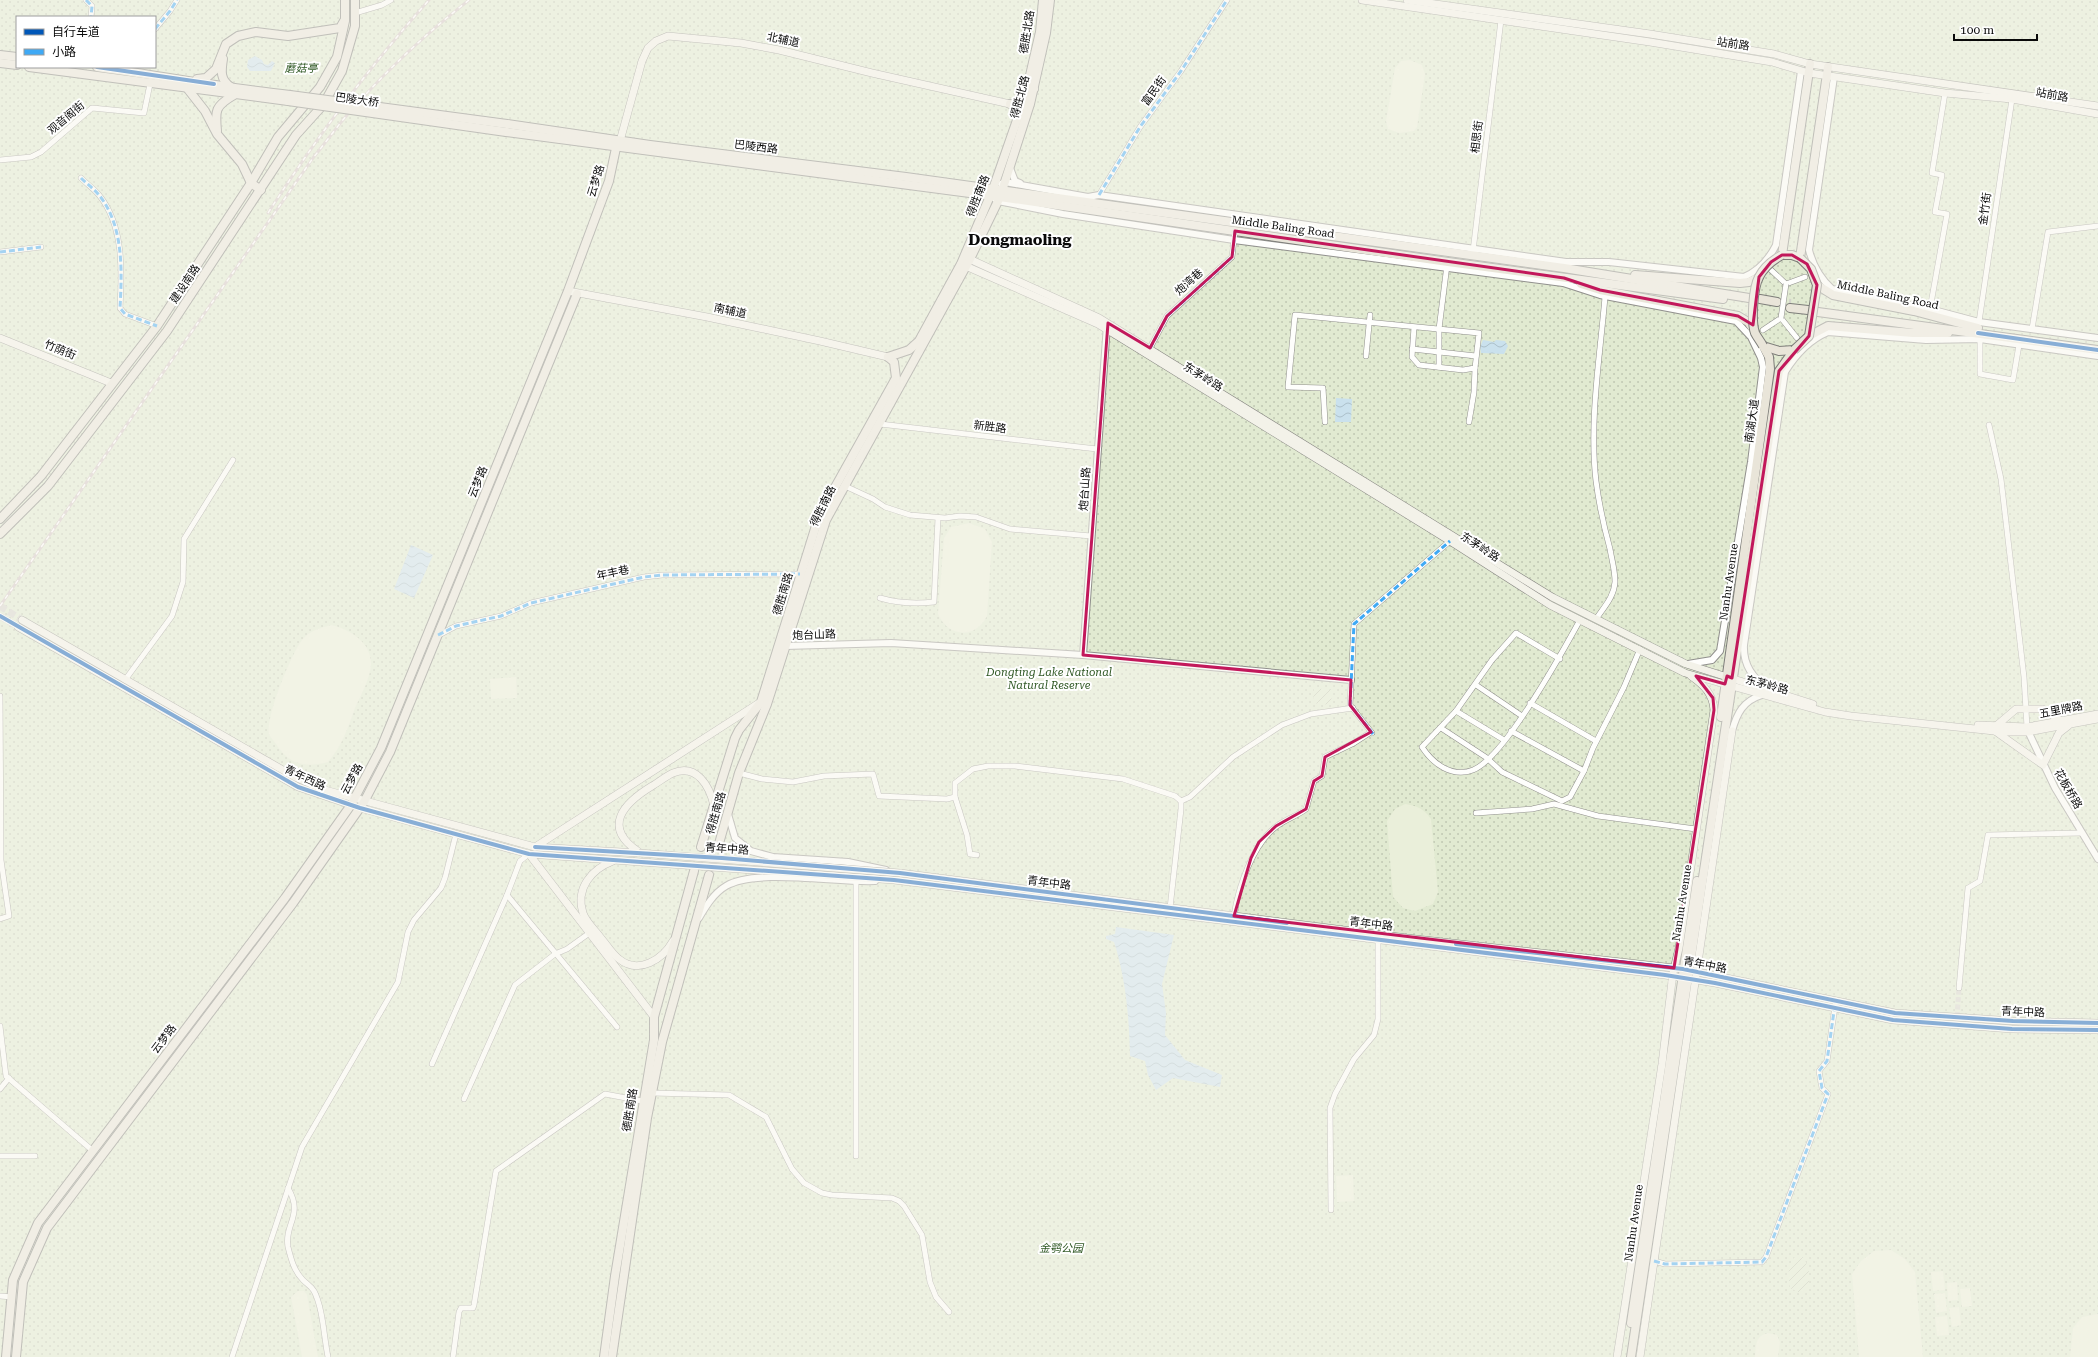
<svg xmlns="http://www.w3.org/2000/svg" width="2098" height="1357" font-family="'Roboto Serif','Noto Sans SC',serif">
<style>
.park{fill:url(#park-dots);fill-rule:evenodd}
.garden{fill:url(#garden-furrows)}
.pitch{fill:#eaefda}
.water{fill:url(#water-waves)}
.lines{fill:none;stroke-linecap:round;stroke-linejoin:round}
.minor-tunnel{stroke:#d4d3cc;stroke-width:5;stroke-dasharray:5 2.5;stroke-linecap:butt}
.secondary-tunnel{stroke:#d4d3cc;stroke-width:7;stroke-dasharray:7 3.5;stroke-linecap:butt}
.primary-tunnel{stroke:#d4d3cc;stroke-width:8;stroke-dasharray:8 4;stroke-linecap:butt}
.minor-casing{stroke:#91908d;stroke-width:6}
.tertiary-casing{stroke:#91908d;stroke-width:8}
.secondary-casing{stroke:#888783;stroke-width:8}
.primary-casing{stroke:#7e7e7a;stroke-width:10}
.minor{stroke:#fefefc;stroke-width:5}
.tertiary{stroke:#fefefc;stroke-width:6}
.secondary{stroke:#f3f2e9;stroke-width:7}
.primary{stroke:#e9e5d9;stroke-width:8}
.rail-casing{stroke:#d3c6c5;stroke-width:3}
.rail{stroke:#fff;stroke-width:1.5;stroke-dasharray:4.5;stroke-linecap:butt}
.minor-bridge-casing{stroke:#91908d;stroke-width:6;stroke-linecap:butt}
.secondary-bridge-casing{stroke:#888783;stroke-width:8;stroke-linecap:butt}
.primary-bridge-casing{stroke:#7e7e7a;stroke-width:10;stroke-linecap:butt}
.minor-bridge{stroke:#fefefc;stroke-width:5}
.secondary-bridge{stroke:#f3f2e9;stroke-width:7}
.primary-bridge{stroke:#e9e5d9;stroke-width:8}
.quiet{stroke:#3fa9f5;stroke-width:3;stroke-dasharray:6 3;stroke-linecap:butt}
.cycleway-casing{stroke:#fff;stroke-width:6}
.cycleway{stroke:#0057b8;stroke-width:4}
.marked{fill:none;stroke:#c2185b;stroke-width:3;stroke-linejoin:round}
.labels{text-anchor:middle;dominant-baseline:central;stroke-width:4;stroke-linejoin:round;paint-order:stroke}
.street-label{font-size:11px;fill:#0a0a0a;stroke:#fff}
.park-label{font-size:11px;font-style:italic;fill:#2f5824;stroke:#fff}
.district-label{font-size:15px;font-weight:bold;fill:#0a0a0a;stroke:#fff}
</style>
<defs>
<pattern id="park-dots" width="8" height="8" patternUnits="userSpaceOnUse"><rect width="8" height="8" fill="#e1ead1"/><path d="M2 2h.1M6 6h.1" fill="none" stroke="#c0c7b2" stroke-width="1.8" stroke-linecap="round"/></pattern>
<pattern id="garden-furrows" width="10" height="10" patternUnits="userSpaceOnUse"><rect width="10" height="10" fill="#e1ead1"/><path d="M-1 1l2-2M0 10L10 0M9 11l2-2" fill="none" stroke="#c0c7b2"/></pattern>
<pattern id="water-waves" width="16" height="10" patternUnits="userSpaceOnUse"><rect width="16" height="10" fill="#cae1ed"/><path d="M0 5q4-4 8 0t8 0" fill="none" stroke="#acc0ca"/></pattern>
</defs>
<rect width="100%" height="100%" fill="#f8f6ee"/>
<path class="park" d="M0,0h2098v1357h-2098zM17,17h138v50h-138z"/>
<g class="garden">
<path d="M1314,688l18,2 -1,15 -18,-2z"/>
<path d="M1801,1256c9,7 10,25 6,35l-5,3 -12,-6c-1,-12 -4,-22 5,-31z"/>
</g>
<g class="pitch">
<path d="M1410,60l12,5 3,9 -8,53 -3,4 -15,2 -11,-4 -2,-8 9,-53 6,-7z"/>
<path d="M969,523l16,6 7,13 -5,74c-12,24 -39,21 -49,-2l6,-76 7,-11z"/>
<path d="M331,625c18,4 41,17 40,40 -1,14 -10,30 -16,43 -7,20 -13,38 -27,54 -22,6 -39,3 -52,-18 -2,-3 -6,-7 -7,-10 -4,-16 22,-80 33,-94 7,-9 18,-12 29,-15z"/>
<path d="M516,677l1,21 -26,1 -1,-20z"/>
<path d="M1405,804c13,2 19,5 26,15l7,73 -5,12 -18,7 -12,-3 -10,-11 -6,-76 8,-12z"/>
<path d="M1353,1175l1,26 -17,1 -1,-26z"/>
<path d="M1891,1250l14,9 10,13 8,85h-64l-7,-83 9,-13 13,-10z"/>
<path d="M1943,1271l2,19 -12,1 -2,-19z"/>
<path d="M1957,1282l1,18 -10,1 -1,-18z"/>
<path d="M1970,1288l2,18 -10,1 -2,-18z"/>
<path d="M298,1291h6l3,4 11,62h-16l-11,-60z"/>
<path d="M1945,1293l2,18 -11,2 -2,-19z"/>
<path d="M1959,1307l2,18 -9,2 -3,-19z"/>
<path d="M2098,1314v43h-28l3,-29 9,-11z"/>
<path d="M1947,1316l2,19 -12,1 -2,-19z"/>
<path d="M1768,1333l9,2 3,7 -2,15h-23c1,-12 0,-21 13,-24z"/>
</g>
<g class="water">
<path d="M255,56l7,4 2,4 4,1 4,-4 3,2 -4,8h-21l-3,-4 1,-7z"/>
<path d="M1483,340l11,2 2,-2 9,1 3,5 -4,8 -23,-1 -1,-6z"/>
<path d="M1336,398l16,1 -1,23h-16z"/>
<path d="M411,545l22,10 -19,43 -20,-9z"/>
<path d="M1116,927l58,8 -12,49 4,29 -1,22 20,25 37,15 -2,12 -47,-9 -17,12 -8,-15 -3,-14 -15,-5c-1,-39 -4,-77 -16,-114l-8,-3v-3l9,-2z"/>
</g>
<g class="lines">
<path class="minor-tunnel" d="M1957,1017l2,-29"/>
<g class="secondary-tunnel">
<path d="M0,606l22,14"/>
<path d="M0,616l18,11"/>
</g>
<g class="primary-tunnel">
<path d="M1777,302l14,1"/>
<path d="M1748,303l11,1"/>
<path d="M709,875l9,-28"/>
</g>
<defs>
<g id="minor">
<path d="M86,0l6,6 -1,11"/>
<path d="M355,13l27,-8 9,-5"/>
<path d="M155,29l15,-18 7,-11"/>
<path d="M0,160l31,-3 10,-5 51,-44 52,5 6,-29"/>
<path d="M81,178c6,6 13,11 18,17 25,31 23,76 21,113l5,6 32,12"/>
<path d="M1099,195l41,-68 41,-56 46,-71"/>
<path d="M1473,251l28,-231"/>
<path d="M0,252l41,-5"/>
<path d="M1771,270l15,14 19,-7"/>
<path d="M1930,309l17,-95 -12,-2 7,-37 -10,-2 13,-80"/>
<path d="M1979,322l33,-223"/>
<path d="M2032,329l16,-97 50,-6"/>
<path d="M1763,330l18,-12 16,20"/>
<path d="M1980,339v35l33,6 6,-35"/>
<path d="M1150,348l17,-32 65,-59 3,-26"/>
<path d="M1412,349l64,7"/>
<path d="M1366,356l4,-41"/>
<path d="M1439,367v-38l8,-64"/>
<path d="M1325,422l-2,-34 -35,-1 7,-72 184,18 -4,35 -12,2 -44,-5 -7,-8 2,-30"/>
<path d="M1469,422l5,-30 1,-24"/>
<path d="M880,424l217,25"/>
<path d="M1989,425l12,54 23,198 3,50"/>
<path d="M845,486l28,13 12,8 25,8 35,3 15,-2 16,1 34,12 81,7"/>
<path d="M880,598c17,5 36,6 54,4l4,-84"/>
<path d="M1596,619c8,-12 18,-22 19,-37 0,-12 -3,-21 -5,-33 -6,-22 -11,-45 -14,-68 -7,-59 4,-125 9,-184"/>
<path d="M439,635l17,-9 45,-10 30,-13 113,-26 18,-2 138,-1"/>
<path d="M1560,659l-44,-26 -24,27 -36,51 -34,36c11,17 30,31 51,23 31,-12 90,-119 107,-150"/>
<path d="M125,680l47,-64 11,-34 1,-43 49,-79"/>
<path d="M1476,685l46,31"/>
<path d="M0,696l1,164 8,56 -9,3"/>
<path d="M1530,703l66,38"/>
<path d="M1456,711l48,29"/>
<path d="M1441,728l46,30 15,14 60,29 8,-4 14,-26 9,-23 31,-61 16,-38"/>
<path d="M1511,731l73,40"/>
<path d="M1372,733l-22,-28 4,-81 96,-83"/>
<path d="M739,773l23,6 31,3 31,-6 49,-2 6,22 68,3 8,-2 12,38 3,19 7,1"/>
<path d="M955,797v-14l18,-14 15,-3h27l108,13 52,17 6,5v8l-11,99"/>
<path d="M1181,801l9,-4 43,-40 49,-32 29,-11 42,-6"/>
<path d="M1476,813l56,-4 22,-5 44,12 98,13"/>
<path d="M856,882v274"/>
<path d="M507,895l110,132"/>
<path d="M1234,916c4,-28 19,-73 43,-90 9,-7 20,-10 29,-17l8,-28 8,-5 3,-19 29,-14 17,-11"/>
<path d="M1959,988l9,-100 12,-7 8,-46 94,-2"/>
<path d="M0,1026l6,50 87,75"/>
<path d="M432,1064l75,-169 13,-34 9,-7"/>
<path d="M0,1089l9,-11"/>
<path d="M652,1093l77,2 37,22 26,52 12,14 18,10 10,2 60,3 7,3 5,5 18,29 8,47 6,15 13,15"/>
<path d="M464,1099l51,-114 40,-31 12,-5 21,-15"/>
<path d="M0,1156h35"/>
<path d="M288,1188c16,27 -4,36 0,59 3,12 6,24 15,33 4,4 8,6 11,11 9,17 10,47 14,66"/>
<path d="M1331,1210l-1,-102 5,-14 19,-35 20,-24 4,-16v-82"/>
<path d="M1654,1261l11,3 97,-2 4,-5 62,-163 -6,-6 -3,-17 8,-10 9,-61"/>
<path d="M0,1296l12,1"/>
<path d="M232,1357l70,-210 96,-165 10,-50 6,-12 27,-32 4,-10 11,-44"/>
<path d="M453,1357l6,-45 2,-4h12l1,-3 22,-134 109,-77 37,7"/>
</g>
<g id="tertiary">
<path d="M1834,77l-25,173c4,16 11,28 23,39l98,20 49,13 119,16"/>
<path d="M1010,168l5,13 5,2"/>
<path d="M1001,184l4,-2 83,15 11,-2 467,67h43l135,15c14,-6 25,-18 32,-32l25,-174"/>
<path d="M995,199l3,2 65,13 171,26 329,43 37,12 136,26 15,16 10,21 2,9 -12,95 -31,189 -8,9 -24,4"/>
<path d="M785,646l106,-3 192,12 268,25"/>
<path d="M1083,655l24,-330"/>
<path d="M1768,688c-16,-10 -25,-24 -24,-43l41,-273c11,-18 24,-32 43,-40l98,8 54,-1 118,17"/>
<path d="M2027,729l28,59 43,71"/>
<path d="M1732,731c5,-18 11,-30 30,-36"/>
<path d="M728,814l7,24 16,13 22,6 75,5 38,8"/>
<path d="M699,918c7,-12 15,-25 27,-32 30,-18 111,-3 149,-5"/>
</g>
<g id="secondary">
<path d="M1362,0l288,42 122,20 37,11 136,20 67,6 86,15"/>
<path d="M1407,0l243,34 124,20 36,10 288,42"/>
<path d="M620,141l22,-80 6,-13 8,-7 12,-5 73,7 38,7 93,23 138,31"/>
<path d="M965,257l134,61 453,279 134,67 127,40"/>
<path d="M961,264l137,60 352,217 100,64 135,68 140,39 26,4 153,16h24l70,-13"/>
<path d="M568,291l139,26 113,24 68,16"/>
<path d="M0,338l111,45"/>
<path d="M22,620l273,157 30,13 210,57 104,6"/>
<path d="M18,627l280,160 62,21 169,46 365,26 771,95 50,8 178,37 119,9 86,1"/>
<path d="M1978,725l49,2 71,-13"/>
<path d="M1996,726l20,-17h27l18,12"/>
<path d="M1995,731l48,34 16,-32 9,-7"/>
<path d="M535,847l224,-144"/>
<path d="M639,852c-38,-25 -15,-49 13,-66 7,-4 14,-10 21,-13 24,-10 37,14 41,33"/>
<path d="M529,854l125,163"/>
<path d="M613,861c-21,8 -38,27 -30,52 3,9 13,18 18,25 6,7 11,16 18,21 20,16 44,0 54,-18"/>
<path d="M900,873l507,65 276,31 212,44 118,8 85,2"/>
<path d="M1673,973l6,-25 35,-238c-1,-16 -10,-25 -23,-34"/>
<path d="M1617,1357l45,-293 10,-83"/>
<path d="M1640,1357l92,-626"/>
</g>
<g id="primary">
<path d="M0,55l17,2"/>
<path d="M223,59c-2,12 -3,21 8,28"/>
<path d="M0,63l17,2"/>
<path d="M1810,64l-28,191h10l8,3 28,-191"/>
<path d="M29,67l259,34"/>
<path d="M97,67c64,9 128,21 193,28"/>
<path d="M197,79l9,-1 10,-9 10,-25 12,-8 18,-4 32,4 52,-8 4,-7"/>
<path d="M187,88l18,23 12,23 25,30 9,19 10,7"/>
<path d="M1010,104h6l9,-7 15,-65 3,-32"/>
<path d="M507,124l143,21 256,32 658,91 185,30"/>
<path d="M217,131c-2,-21 -2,-25 17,-36"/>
<path d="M506,132l494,65 448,65 275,37"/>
<path d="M1635,275l105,8 9,-1 10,-5"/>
<path d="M1581,284l19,6 138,26 10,6 7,10"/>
<path d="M1817,285l16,10 81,16 64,17"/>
<path d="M1760,299l17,3"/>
<path d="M1790,308l18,2"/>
<path d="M1818,312l280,38"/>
<path d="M1809,336l19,-10 85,7h35"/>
<path d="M1763,346l16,5 15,-1"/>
<path d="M888,357l21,-7 10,-9 42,-77 32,-75 32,-92 9,-8"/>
<path d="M0,519l41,-43 116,-150 94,-143 27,-46 42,-50 17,-30 8,-36v-21"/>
<path d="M0,534l48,-48 119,-155 129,-196 27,-30 19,-34 13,-45v-26"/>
<path d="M1721,717l49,-348 -1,-12 -6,-11"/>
<path d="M701,847l34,-109 4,-8 22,-28 58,-186 77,-138 -2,-16 -6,-5"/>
<path d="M718,847l21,-74 28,-69 59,-184 144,-261 30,-62 30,-93 16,-71 4,-33"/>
<path d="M1631,1323l66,-442"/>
<path d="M6,1357l7,-77 25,-57 247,-325 66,-93 30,-57 187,-457 41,-110 7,-33 4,-7"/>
<path d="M16,1357l7,-75 24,-54 246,-325 71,-101 26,-50 187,-458"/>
<path d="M604,1357l11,-81 39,-236v-23l40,-146"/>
<path d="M612,1357l35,-239 15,-76 47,-167"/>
<path d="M1631,1357l148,-986 15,-21"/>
</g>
</defs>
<use href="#minor" class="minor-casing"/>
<use href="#tertiary" class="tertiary-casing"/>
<use href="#secondary" class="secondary-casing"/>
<use href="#primary" class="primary-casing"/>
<use href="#minor" class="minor"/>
<use href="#tertiary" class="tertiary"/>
<use href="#secondary" class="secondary"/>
<use href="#primary" class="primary"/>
<defs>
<g id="rail">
<path d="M268,213c48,-75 102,-147 161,-213"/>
<path d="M0,606l313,-448c14,-17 27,-36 42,-52 35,-39 73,-74 114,-106"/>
</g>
</defs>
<use href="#rail" class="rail-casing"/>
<use href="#rail" class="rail"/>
<defs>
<path id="minor-bridge" d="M1781,318l5,-34"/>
<g id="secondary-bridge">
<path d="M639,853l261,20"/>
<path d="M1672,981l1,-5"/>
</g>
<g id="primary-bridge">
<path d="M290,95l217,29"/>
<path d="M288,101l218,31"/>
<path d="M1763,346c-2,-4 -6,-9 -8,-13 -4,-12 -2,-45 4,-56 5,-10 14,-17 23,-22"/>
<path d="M1794,350l15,-14 8,-51 -6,-16 -11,-11"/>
</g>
</defs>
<use href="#minor-bridge" class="minor-bridge-casing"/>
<use href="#secondary-bridge" class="secondary-bridge-casing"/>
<use href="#primary-bridge" class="primary-bridge-casing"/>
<use href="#minor-bridge" class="minor-bridge"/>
<use href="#secondary-bridge" class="secondary-bridge"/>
<use href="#primary-bridge" class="primary-bridge"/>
<g class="quiet">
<path d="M86,0l6,6 -1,11"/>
<path d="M155,29l15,-18 7,-11"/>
<path d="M81,178c6,6 13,11 18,17 25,31 23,76 21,113l5,6 32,12"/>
<path d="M1099,195l41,-68 41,-56 46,-71"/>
<path d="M0,252l41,-5"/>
<path d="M1150,348l17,-32 65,-59 3,-26"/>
<path d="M438,635l18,-9 45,-10 30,-13 113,-26 18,-2 138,-1"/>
<path d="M1373,734l-23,-29 4,-81 96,-83"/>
<path d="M1654,1261l11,3 97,-2 4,-5 62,-163 -6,-6 -3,-17 8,-10 8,-57"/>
</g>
<defs>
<g id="cycleway">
<path d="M97,67l117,17"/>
<path d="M1978,333l120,17"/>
<path d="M0,616l298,171 62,21 169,46 365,26 771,95 50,8 178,37 119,9 86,1"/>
<path d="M535,847l187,11 178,15 387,50"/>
<path d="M1456,944l227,25 212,44 118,8 85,2"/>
</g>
</defs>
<use href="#cycleway" class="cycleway-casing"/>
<use href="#cycleway" class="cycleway"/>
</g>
<path d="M0 0H2098V1357H0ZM1235,231l329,47 36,12 138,26 15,9 6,-48 12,-15 11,-7h10l15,9 10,21 -8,51 -30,35 -47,307 -5,-2 -2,8 -29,-8 17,22 1,12 -40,258 -440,-52 17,-58 8,-16 17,-16 30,-17 8,-28 8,-5 3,-19 46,-25 -21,-27 1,-25 -268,-25 25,-332 42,25 17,-32 65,-59z" fill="#f8f6ee" fill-opacity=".55" fill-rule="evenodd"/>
<path class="marked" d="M1235,231l329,47 36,12 138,26 15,9 6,-48 12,-15 11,-7h10l15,9 10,21 -8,51 -30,35 -47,307 -5,-2 -2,8 -29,-8 17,22 1,12 -40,258 -440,-52 17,-58 8,-16 17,-16 30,-17 8,-28 8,-5 3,-19 46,-25 -21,-27 1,-25 -268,-25 25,-332 42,25 17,-32 65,-59z"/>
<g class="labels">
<g class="street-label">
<text transform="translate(1027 32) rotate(-81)">德胜北路</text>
<text transform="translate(783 40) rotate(12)">北辅道</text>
<text transform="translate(1733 44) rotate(9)">站前路</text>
<text transform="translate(1154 91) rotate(-54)">富民街</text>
<text transform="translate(2052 95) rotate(10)">站前路</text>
<text transform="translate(1020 97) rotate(-75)">得胜北路</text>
<text transform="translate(357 100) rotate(8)">巴陵大桥</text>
<text transform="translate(66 118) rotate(-40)">观音阁街</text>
<text transform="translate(1477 137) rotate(-83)">相思街</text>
<text transform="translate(756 147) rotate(7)">巴陵西路</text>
<text transform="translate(596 181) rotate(-73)">云梦路</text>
<text transform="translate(978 196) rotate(-68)">得胜南路</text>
<text transform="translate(1985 209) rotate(-82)">金竹街</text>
<text transform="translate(1283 227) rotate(8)">Middle Baling Road</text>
<text transform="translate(1189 282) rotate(-42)">炮湾巷</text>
<text transform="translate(185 284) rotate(-56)">建设南路</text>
<text transform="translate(1888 295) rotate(12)">Middle Baling Road</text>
<text transform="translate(730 311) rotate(12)">南辅道</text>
<text transform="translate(60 350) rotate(22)">竹荫街</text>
<text transform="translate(1203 377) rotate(32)">东茅岭路</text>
<text transform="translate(1752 421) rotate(-82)">南湖大道</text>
<text transform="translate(990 427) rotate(7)">新胜路</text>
<text transform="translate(478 482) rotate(-68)">云梦路</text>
<text transform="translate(1085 489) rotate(-86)">炮台山路</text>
<text transform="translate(823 506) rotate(-64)">得胜南路</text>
<text transform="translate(1480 547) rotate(33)">东茅岭路</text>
<text transform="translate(613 573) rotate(-12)">年丰巷</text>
<text transform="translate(1729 582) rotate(-82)">Nanhu Avenue</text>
<text transform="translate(783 594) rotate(-73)">德胜南路</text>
<text transform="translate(814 635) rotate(-2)">炮台山路</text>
<text transform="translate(1767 685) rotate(15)">东茅岭路</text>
<text transform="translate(2061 710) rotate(-11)">五里牌路</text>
<text transform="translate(305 778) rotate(25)">青年西路</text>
<text transform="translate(352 779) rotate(-62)">云梦路</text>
<text transform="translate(2068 789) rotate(60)">花板桥路</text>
<text transform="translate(716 813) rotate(-74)">得胜南路</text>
<text transform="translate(727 849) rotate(4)">青年中路</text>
<text transform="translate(1049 883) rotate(7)">青年中路</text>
<text transform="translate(1682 903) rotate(-81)">Nanhu Avenue</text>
<text transform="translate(1371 924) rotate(7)">青年中路</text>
<text transform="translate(1705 965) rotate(11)">青年中路</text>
<text transform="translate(2023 1012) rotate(2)">青年中路</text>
<text transform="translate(164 1039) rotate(-53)">云梦路</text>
<text transform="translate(630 1110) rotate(-81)">德胜南路</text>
<text transform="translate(1634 1223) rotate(-82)">Nanhu Avenue</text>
</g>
<g class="park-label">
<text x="301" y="68">蘑菇亭</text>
<text x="1049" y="672">Dongting Lake National<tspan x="1049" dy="13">Natural Reserve</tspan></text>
<text x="1061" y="1248">金鹗公园</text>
</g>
<g class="district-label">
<text x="1020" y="240">Dongmaoling</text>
</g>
</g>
<rect x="16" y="16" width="140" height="52" fill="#ffffff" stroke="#9d9d9d"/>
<rect x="24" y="29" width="20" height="6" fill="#0057b8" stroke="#9d9d9d"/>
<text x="52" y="36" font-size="12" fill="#0a0a0a">自行车道</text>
<rect x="24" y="49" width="20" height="6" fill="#3fa9f5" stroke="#9d9d9d"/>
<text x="52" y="56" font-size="12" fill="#0a0a0a">小路</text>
<path d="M1954 34v6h83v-6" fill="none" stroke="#0a0a0a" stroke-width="2"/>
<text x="1960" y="34" font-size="12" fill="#0a0a0a" stroke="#ffffff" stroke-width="3" paint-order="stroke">100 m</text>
</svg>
